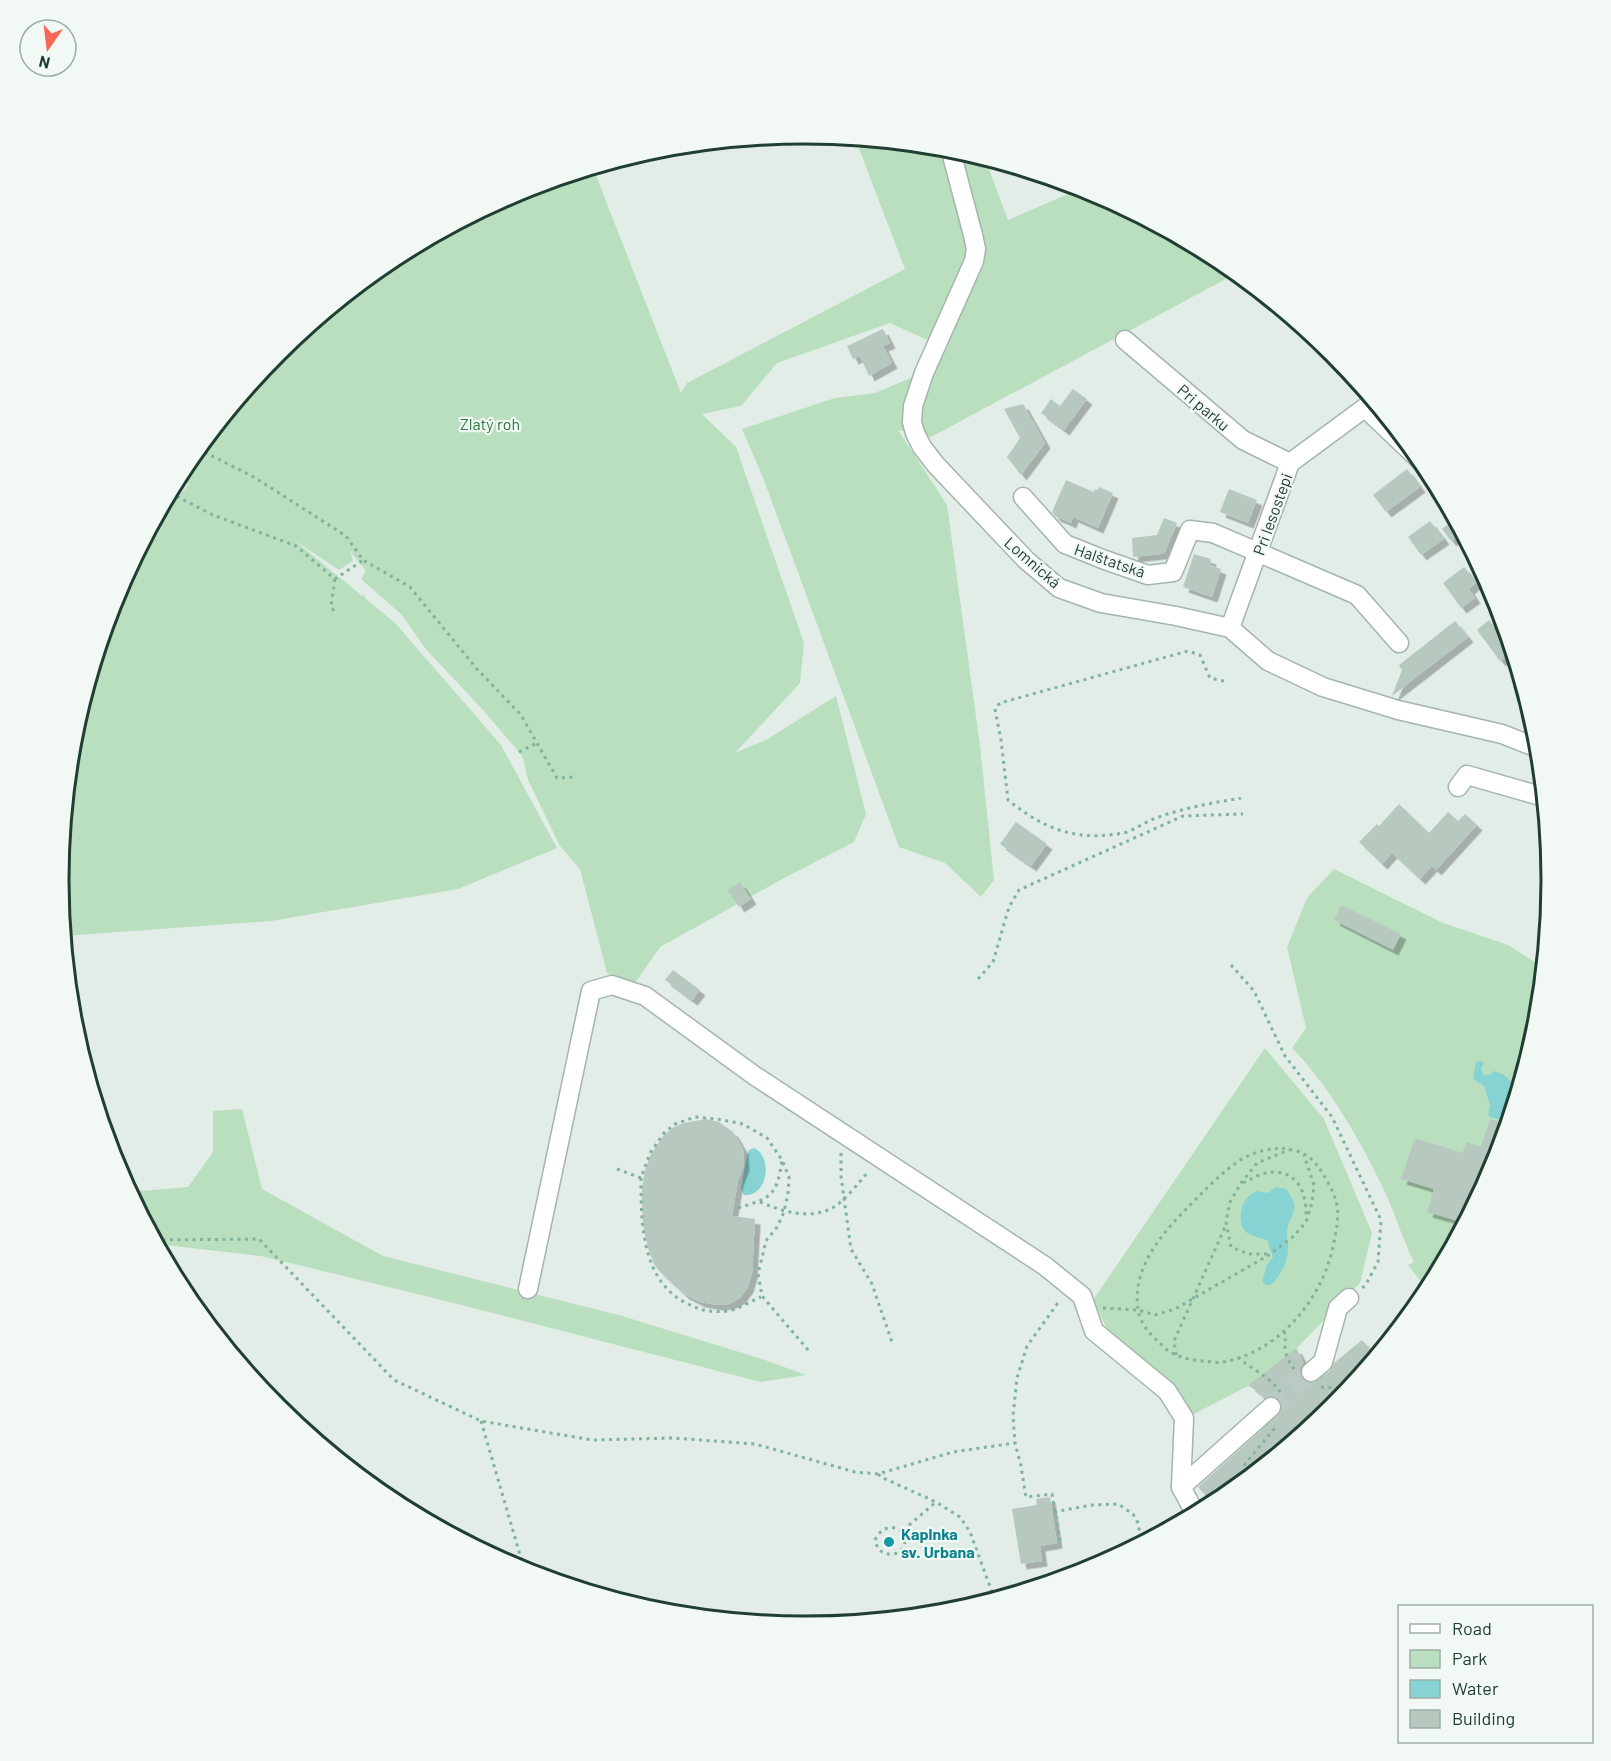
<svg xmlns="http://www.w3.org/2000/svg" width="1611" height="1761" font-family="Barlow,sans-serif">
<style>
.green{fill:#b9dfbe}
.water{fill:#87d3d4}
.building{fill:#b7c8bf;filter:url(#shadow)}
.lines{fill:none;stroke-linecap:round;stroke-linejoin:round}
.minor-tunnel{stroke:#bbcac2;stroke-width:18;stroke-dasharray:18 9;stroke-linecap:butt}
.minor-casing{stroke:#a4b5ac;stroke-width:21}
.path{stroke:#80b29c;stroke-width:3;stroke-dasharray:3 4.5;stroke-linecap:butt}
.minor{stroke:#fff;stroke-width:18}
.culture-dot{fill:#0f9aa8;stroke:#f2f9f5;stroke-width:2}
.labels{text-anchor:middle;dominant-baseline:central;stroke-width:4.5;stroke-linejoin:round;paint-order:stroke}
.street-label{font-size:16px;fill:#213e32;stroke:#f2f9f5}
.park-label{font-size:16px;fill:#29773d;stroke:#f2f9f5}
.culture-label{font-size:16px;font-weight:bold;fill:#0d838f;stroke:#f2f9f5;text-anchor:start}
.rim{fill:none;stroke:#213e32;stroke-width:3}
</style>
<defs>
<filter id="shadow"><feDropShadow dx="5.5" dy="5.5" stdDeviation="0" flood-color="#0004"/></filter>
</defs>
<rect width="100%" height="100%" fill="#e1ede6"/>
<g class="green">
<path d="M855,138l97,10 33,10 23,62 74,-32 10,2 129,70 16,13 -306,164 -33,-7 49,75 33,241 14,134 -13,17 -36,-34 -46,-16 -135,-367 -22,-51 93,-31 40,-5 40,-17 21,-32 -46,-21 -113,40 -36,43 -39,8 34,33 68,196 -4,40 -65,70 31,-13 70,-44 30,118 -12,28 -70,36 -124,69 -27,39 -26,-13 -27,-104 -20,-23 -32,-66 -5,-22 -4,-6 -36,-42 -58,-62 -23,-33 -41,-36 5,-8 -16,-20 3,10 -14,9 -45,-30 68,56 2,-1 2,4 29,24 106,122 56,103 -99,41 -187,32 -207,15 -5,-56 14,-146 43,-140 33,-63 40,-47 -12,-4 8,-15 93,-113 113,-93 129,-69 73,-22 88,225 6,-10 218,-114z"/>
<path d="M1334,869l109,54 65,22 36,23 -6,59 -42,140 -67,125 -21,-27 6,-3c-12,-24 -19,-49 -30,-72 -22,-47 -56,-106 -92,-142l14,-20 -19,-81 20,-49z"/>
<path d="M1265,1048l59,71 48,114 -12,50 -64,66 12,20 14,4 47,-7 -36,43 -107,88 1,-27 41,-48c8,-17 -5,-30 -20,-36l-56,29 -82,-80 -17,-35z"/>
<path d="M242,1109l20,80 121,67 239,60 140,43 44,16 -45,7 -319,-82 -181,-44 -104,-12 -28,-52 59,-5 25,-35v-41z"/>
</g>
<g class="water">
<path d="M1480,1061l4,1 -3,7 3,6 7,-1 2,-3 10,3 16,15 -3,11h-5l-4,14h4l-2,9 -21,-7 2,-11 -6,-19 -11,-7 3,-17z"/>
<path d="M754,1148c20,9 13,50 -10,47l-3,-6 6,-34 2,-5z"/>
<path d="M1276,1187l10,2c18,24 2,24 1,43 -1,7 2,13 1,19 -1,13 -8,25 -17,34h-5l-4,-3 5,-17 6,-8 -6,-17c-7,-2 -16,-3 -22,-9 -7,-8 -5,-23 1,-32 2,-3 7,-6 11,-8l11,2z"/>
</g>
<g class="building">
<path d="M883,329l7,14 -7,3 9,17 -23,13 -9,-20 -7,3 -6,-13z"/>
<path d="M1073,389l14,10 -23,31 -23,-17 10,-14 9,7z"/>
<path d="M1023,404l22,39 -24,32 -14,-18 13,-19 -16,-29z"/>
<path d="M1407,469l13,18 -34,25 -13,-17z"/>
<path d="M1066,480l28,12 1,-3 3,1 1,-3 14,6 -15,35 -25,-11 -2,6 -16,-7 -3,-4z"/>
<path d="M1229,489l28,11 -9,23 -28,-11z"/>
<path d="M1164,518l13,5 -12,29 -5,2 -27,3 -1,-19 25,-3z"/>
<path d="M1455,519l7,13 -11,9 -9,-12z"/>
<path d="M1430,521l14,18 -23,16 -13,-18z"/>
<path d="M1194,554l17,5 -1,6 11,4 -9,28 -29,-10z"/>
<path d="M1464,567l13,15 -8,7 6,9 -14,10 -18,-25z"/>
<path d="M1489,620l7,9 8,-7 5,18 -3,3 6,9 -12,9 -23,-31z"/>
<path d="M1455,621l13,16 -76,59 10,-26 -3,-5z"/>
<path d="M1399,804l30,29 19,-21 10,9 7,-7 12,11 -41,45 -4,-4 -12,13 -28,-26 -10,11 -23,-22 18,-18 2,2z"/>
<path d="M1016,822l31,22 -16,22 -31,-22z"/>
<path d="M740,882l11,17 -12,8 -11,-17z"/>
<path d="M1341,905l60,29 -8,16 -59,-30z"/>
<path d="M673,970l27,20 -8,10 -27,-20z"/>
<path d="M706,1119l13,3 14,10 10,17 1,16 -6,16 -6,35 23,3 -3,55 -4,13 -8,11 -11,6 -12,1 -17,-3 -16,-8 -24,-22 -6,-8 -6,-16 -4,-18 -2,-20v-22l3,-18 6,-16 13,-19 10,-8 10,-4z"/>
<path d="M1490,1119l17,5 -2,11 -9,32 -25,46 -6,-2 -3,11 -35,-10 7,-23 -33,-10 14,-41 48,15 3,-11 15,5z"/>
<path d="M1362,1340l15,17 -44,52 -113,93 -6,3 -16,-18 80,-72 4,-5v-6l-3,-5 -5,-3 -9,2 -16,-13 47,-37 8,15 -4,6 2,10 6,4h5l17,-12 4,-8z"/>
<path d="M1050,1497l7,46 -17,3 2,15 -21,3 -9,-55 25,-4 -1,-6z"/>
</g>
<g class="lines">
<path class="minor-tunnel" d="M1271,1407l40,-35"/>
<defs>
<g id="minor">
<path d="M950,148l23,87 3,14 -2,12 -50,112 -11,33 -1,16 3,11 7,14 14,18 90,95 33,28 42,15 75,13 54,12 38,33 55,26 75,23 104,24 38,15"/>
<path d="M1125,340l118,100 47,23"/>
<path d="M1365,408l62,59"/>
<path d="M1023,497l42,47 40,16 43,15 25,-3 17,-42 23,3 144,62 42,48"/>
<path d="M1230,628l60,-165 84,-62"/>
<path d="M1458,787l9,-12 77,22"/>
<path d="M528,1289l63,-298 21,-6 33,11 110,80 290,190 37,30 12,35 73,60 17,27 -3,69 15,28"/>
<path d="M1311,1372l12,-10 15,-54 11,-10"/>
<path d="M1181,1487l90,-80"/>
</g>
</defs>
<use href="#minor" class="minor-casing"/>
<g class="path">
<path d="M198,449l56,28 92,59 17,24 47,27 66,81 45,47 36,63 19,-1"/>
<path d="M170,493l43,22 83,31 39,33 28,-19"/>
<path d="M335,579l-4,27 4,7"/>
<path d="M1224,681l-14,-3 -10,-23 -12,-4 -188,52 -5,6 6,31 7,60c31,25 60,39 101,35 6,-1 12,-1 18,-3 10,-4 19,-10 29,-14 27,-10 56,-15 85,-20"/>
<path d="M519,752l18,-9"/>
<path d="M1231,965l23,26 31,65 47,61 49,103 -3,42 -13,24 -3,2"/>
<path d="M978,979l15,-17 16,-55 10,-17 164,-74 60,-2"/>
<path d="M1282,1148c7,2 16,2 22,6 11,6 17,16 23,27 14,23 12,36 7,61 -10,55 -54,110 -111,120 -6,1 -13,0 -18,-1 -15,-1 -32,-4 -42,-15 -11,-10 -23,-21 -25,-37 -7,-47 33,-85 63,-115 12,-12 24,-24 38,-33 13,-9 28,-12 43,-13z"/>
<path d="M841,1153v23l10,73 21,35 21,61"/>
<path d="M617,1169l24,9 9,-25 14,-20 11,-9 20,-7 22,2 26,5 24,14 15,22 7,17 -1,16 -4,19 -7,15 -11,14 -8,33 4,22 47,55"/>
<path d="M641,1178c0,44 0,102 45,125 14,7 25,10 41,8 11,-1 23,-10 34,-14"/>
<path d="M1243,1183c10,-5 20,-11 31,-11 25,0 33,24 32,44"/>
<path d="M760,1202c22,9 45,17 68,8 14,-5 31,-28 41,-39"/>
<path d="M738,1208c33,-10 39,-12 44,-48"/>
<path d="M155,1240l104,-1 135,141 87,41 111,19 81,-2 82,6 100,28 23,2 75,-22 62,-9"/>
<path d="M1267,1254h-19l-17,-7 -5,-25 4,-20 11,-19 16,-20 32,-13"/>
<path d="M1103,1308l35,2 17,5 20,-6 94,-54 25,-19 12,-14 6,-19 2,-18 -10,-30"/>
<path d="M1284,1331c2,6 1,9 1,15 0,9 4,16 9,23"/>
<path d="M1176,1355l-2,-14 52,-116"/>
<path d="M1238,1357c13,13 31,18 42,35"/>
<path d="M1321,1387l18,1 4,9"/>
<path d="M481,1421l44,151"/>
<path d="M878,1474l3,3 55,25 24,15 10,15 25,68"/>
<path d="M1248,1479l-5,-7 2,-8 30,-36"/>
<path d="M1054,1512l38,-7 26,-1 15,10 5,9 4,21"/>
<path d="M902,1531c-12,-7 -21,-3 -27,9l3,9c15,13 34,0 24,-18l34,-29"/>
<path d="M1060,1541l-8,-47 -26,3 -5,-31 -6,-23 -2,-27 4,-38 10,-32 33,-46"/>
</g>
<use href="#minor" class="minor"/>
</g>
<circle class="culture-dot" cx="889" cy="1542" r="6"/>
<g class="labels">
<g class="street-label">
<text transform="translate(1204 407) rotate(40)">Pri parku</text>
<text transform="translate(1272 514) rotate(-70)">Pri lesostepi</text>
<text transform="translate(1110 560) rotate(19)">Halštatská</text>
<text transform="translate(1033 562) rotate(41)">Lomnická</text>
</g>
<g class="park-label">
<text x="490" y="423">Zlatý roh</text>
</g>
<g class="culture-label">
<text x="901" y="1533">Kaplnka<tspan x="901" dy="18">sv. Urbana</tspan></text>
</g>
</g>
<path d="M0 0H1611V1761H0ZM69 880a736 736 0 1 1 1472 0a736 736 0 1 1-1472 0Z" fill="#f2f9f5" fill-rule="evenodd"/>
<path class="rim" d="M69 880a736 736 0 1 1 1472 0a736 736 0 1 1-1472 0Z"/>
<rect x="1398" y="1605" width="195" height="138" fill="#f2f9f5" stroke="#9eaea7" stroke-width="1.5"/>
<rect x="1410" y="1624" width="30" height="9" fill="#ffffff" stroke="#9eaea7" stroke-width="1.5"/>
<text x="1452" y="1635" font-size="18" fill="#213e32">Road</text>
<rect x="1410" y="1650" width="30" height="18" fill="#b9dfbe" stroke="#9eaea7" stroke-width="1.5"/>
<text x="1452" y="1665" font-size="18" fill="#213e32">Park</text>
<rect x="1410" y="1680" width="30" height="18" fill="#87d3d4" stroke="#9eaea7" stroke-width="1.5"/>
<text x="1452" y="1695" font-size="18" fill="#213e32">Water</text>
<rect x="1410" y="1710" width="30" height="18" fill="#b7c8bf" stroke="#9eaea7" stroke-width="1.5"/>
<text x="1452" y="1725" font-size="18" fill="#213e32">Building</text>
<g transform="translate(48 48) rotate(194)"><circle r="28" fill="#f2f9f5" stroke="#9eaea7" stroke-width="1.5"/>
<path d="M0-4.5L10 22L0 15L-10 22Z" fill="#f86654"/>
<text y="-9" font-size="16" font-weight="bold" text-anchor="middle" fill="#213e32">N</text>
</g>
</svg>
